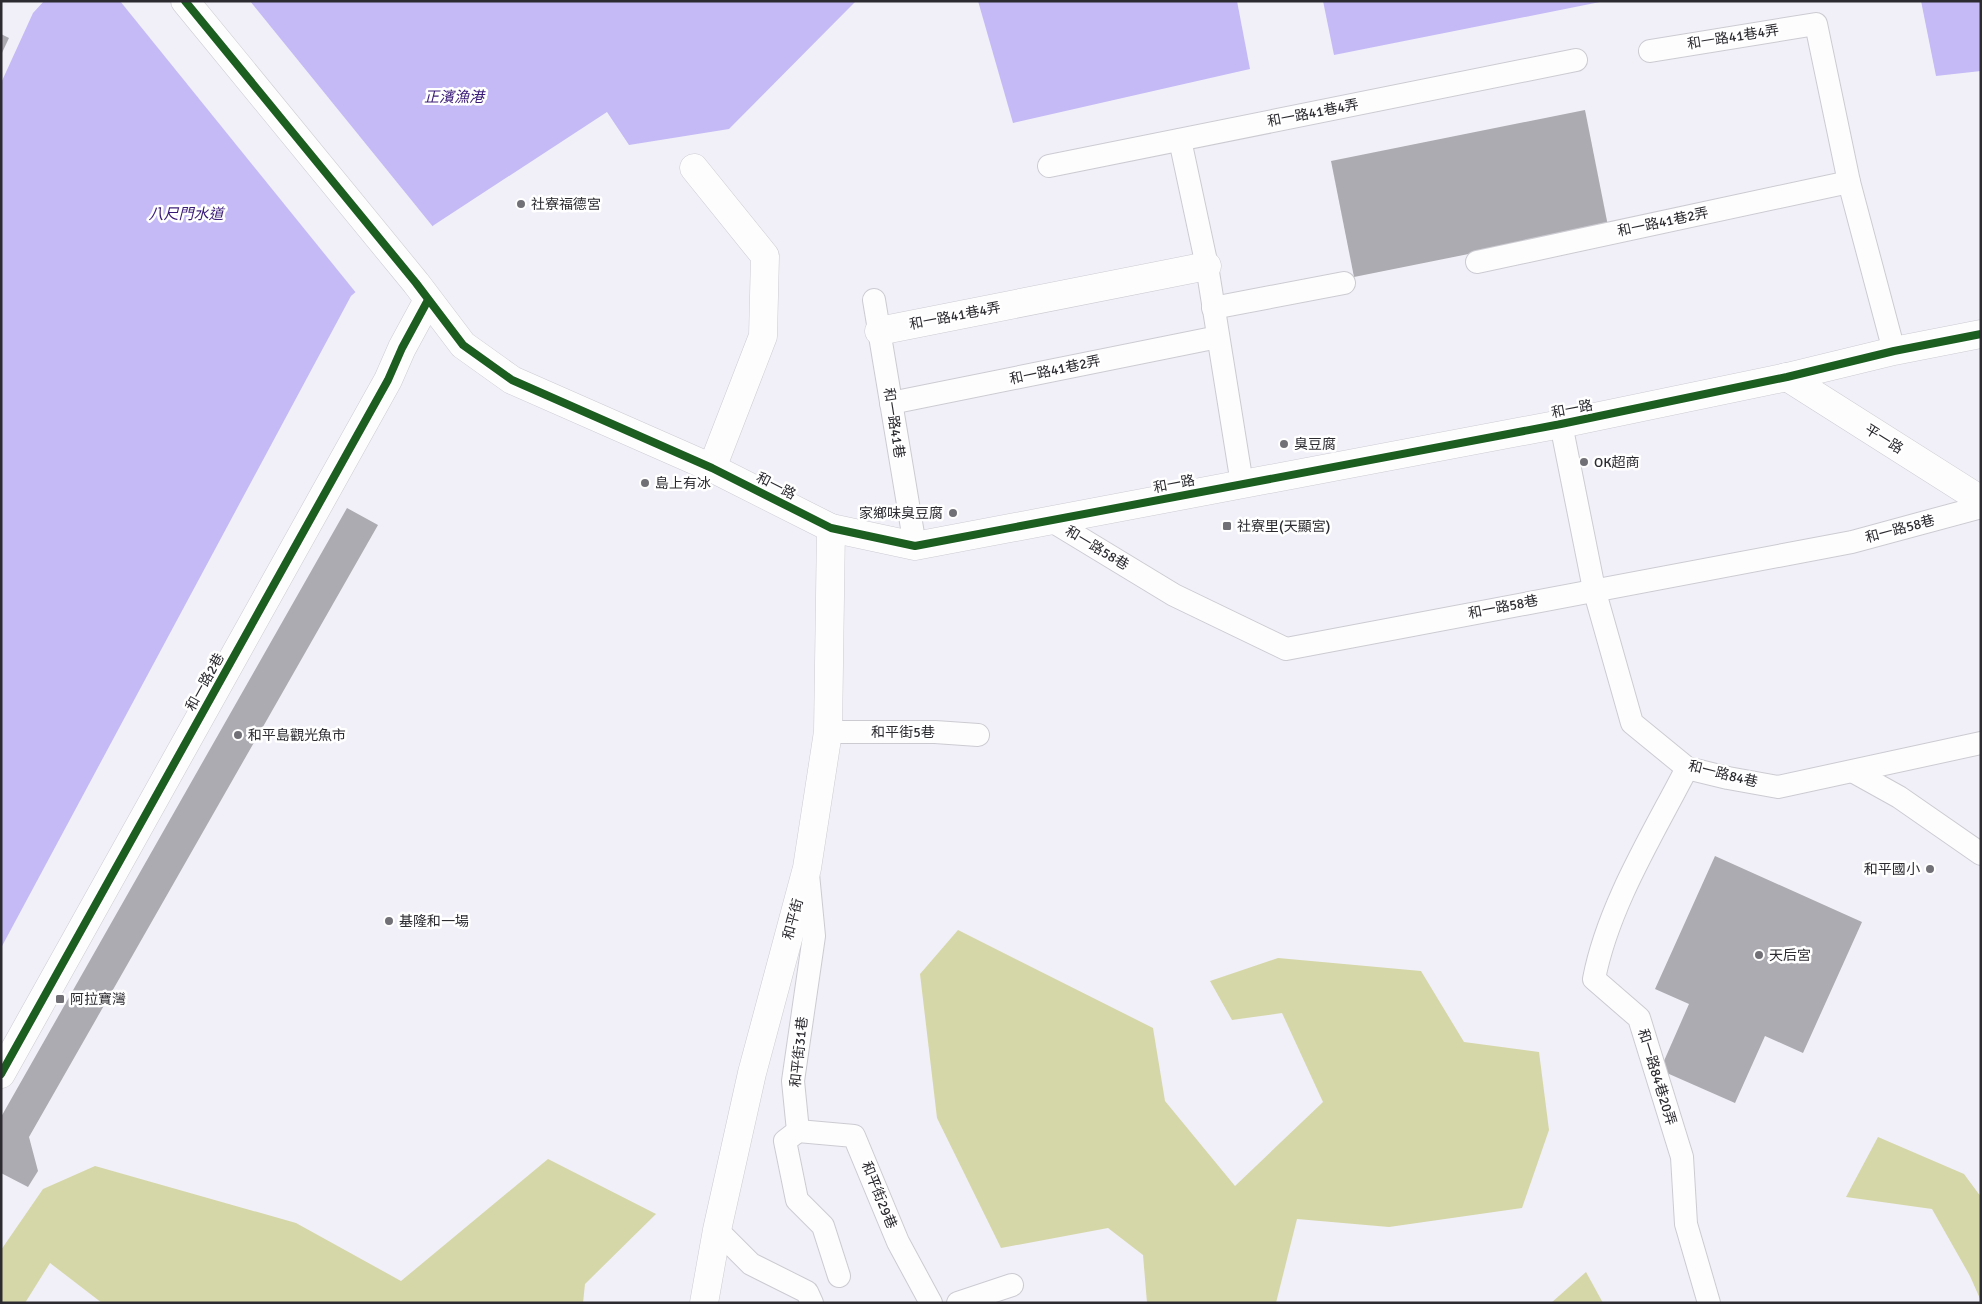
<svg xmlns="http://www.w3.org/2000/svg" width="1982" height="1304" font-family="Signika,'Noto Sans TC',sans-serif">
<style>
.forest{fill:#d6d7a8}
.water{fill:#c5baf5}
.pier{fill:#f1f0f8}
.building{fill:#acabb1}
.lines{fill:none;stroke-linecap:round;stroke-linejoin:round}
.lane-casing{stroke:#cccbd2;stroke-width:24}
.street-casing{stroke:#cccbd2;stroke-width:29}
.lane{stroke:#fdfdfe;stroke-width:22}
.street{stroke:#fdfdfe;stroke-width:28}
.cycleway-casing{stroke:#fff;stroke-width:11}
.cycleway{stroke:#1b5e20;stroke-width:8}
.poi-dot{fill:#717076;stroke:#fff;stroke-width:2}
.labels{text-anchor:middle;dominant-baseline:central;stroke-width:5;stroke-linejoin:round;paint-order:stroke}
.street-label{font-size:14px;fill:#2c2b30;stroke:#fff}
.poi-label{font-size:14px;fill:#2c2b30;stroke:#fff;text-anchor:start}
.water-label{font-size:15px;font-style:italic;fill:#391976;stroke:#fff}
</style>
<rect width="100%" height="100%" fill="#f1f0f8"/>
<g class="forest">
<path d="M958,930l195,98 12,73 70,85 88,-84 -41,-89 -50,7 -22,-39 68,-23 143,13 43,71 75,10 10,78 -27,78 -133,19 -92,-8 -21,84h-129l-4,-48 -35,-27 -107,20 -64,-130 -17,-144z"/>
<path d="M1878,1137l86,37 17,23v104l-11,-25 -38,-67 -86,-12z"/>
<path d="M548,1159l108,55 -71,70 -2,19h-481l-52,-40 -25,40h-24v-53l42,-61 52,-23 201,57 105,58z"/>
<path d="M1586,1272l17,31h-52z"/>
</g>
<g class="water">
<path d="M44,1h812l-127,128 -100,16 -22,-33 -173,113 -83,71 -350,652v-865l32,-70z"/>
<path d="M978,1h259l13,68 -237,54z"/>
<path d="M1323,1h282l-271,54z"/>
<path d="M1921,1h60v70l-45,5z"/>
</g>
<path class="pier" d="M120,1h130l184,227 -77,66z"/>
<g class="building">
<path d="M1,34l8,4 -8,17z"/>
<path d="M1585,110l23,116 -254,51 -23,-116z"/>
<path d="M347,508l31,17 -349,612 9,34 -10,16 -27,-14v-56z"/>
<path d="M1715,856l147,66 -59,131 -38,-17 -30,67 -75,-33 29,-66 -34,-15z"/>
</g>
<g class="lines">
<defs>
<g id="lane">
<path d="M1650,51l166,-27 33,158 45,169"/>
<path d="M1180,140l27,126 35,218"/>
<path d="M1049,166l527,-106"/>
<path d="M1477,262l372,-80"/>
<path d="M874,300l41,246"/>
<path d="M1213,308l131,-25"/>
<path d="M891,403l327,-66"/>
<path d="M1561,424l33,165 38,134 55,45 41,10 50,9 203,-44"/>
<path d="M1052,521l122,74 112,54 566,-107 129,-35"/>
<path d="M828,732h107l43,3"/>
<path d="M1687,768c-34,66 -79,138 -93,211l45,39 43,139 4,67 23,79"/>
<path d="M1854,772l45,25 82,57"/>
<path d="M808,874l6,62 -21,145 5,50 -13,10 12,59 26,26 16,50"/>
<path d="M798,1131l56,5 44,106 33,61"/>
<path d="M717,1230l34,34 56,28 5,11"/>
<path d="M958,1303l54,-18"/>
</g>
<g id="street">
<path d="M185,1l231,282 47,62 49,35 200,88 119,60 84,18 646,-122 226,-47 107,-26 87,-17"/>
<path d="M694,168l71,88 -2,80 -51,132"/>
<path d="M879,331l328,-65"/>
<path d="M1787,377l194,123"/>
<path d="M1,1074l387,-694 14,-32 26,-48"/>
<path d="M704,1303l13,-73 35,-157 55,-205 21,-136 3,-204"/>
</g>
</defs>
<use href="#lane" class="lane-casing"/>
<use href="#street" class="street-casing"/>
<use href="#lane" class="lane"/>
<use href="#street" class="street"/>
<defs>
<g id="cycleway">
<path d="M185,1l231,282 47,62 49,35 200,88 119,60 84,18 646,-122 226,-47 107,-26 87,-17"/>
<path d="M1,1074l387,-694 14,-32 26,-48"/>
</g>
</defs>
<use href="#cycleway" class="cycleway-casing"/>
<use href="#cycleway" class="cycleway"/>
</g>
<g class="poi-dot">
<circle cx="521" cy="204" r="5"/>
<circle cx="1284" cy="444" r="5"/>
<circle cx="1584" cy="462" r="5"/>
<circle cx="645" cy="483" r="5"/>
<circle cx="953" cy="513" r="5"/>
<rect x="1222" y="521" width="10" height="10" rx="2.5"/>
<circle cx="238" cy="735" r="5"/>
<circle cx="1930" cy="869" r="5"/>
<circle cx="389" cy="921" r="5"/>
<circle cx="1759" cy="955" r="5"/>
<rect x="55" y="994" width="10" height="10" rx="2.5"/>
</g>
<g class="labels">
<g class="street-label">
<text transform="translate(1733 37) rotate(-9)">和一路41巷4弄</text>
<text transform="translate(1313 113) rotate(-11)">和一路41巷4弄</text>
<text transform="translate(1663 222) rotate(-12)">和一路41巷2弄</text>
<text transform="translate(955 316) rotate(-11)">和一路41巷4弄</text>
<text transform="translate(1055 370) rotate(-12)">和一路41巷2弄</text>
<text transform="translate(1572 409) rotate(-11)">和一路</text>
<text transform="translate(894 423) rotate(81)">和一路41巷</text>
<text transform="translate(1884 439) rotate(32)">平一路</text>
<text transform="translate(1174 484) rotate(-11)">和一路</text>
<text transform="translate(776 486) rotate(27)">和一路</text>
<text transform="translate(1900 529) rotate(-15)">和一路58巷</text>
<text transform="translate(1097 548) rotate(31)">和一路58巷</text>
<text transform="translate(1503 607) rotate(-11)">和一路58巷</text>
<text transform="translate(205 682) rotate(-61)">和一路2巷</text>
<text x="903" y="732">和平街5巷</text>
<text transform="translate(1723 774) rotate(14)">和一路84巷</text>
<text transform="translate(793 919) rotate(-75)">和平街</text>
<text transform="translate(799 1052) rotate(-84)">和平街31巷</text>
<text transform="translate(1657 1077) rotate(73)">和一路84巷20弄</text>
<text transform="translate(879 1195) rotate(68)">和平街29巷</text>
</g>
<g class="poi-label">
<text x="531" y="204">社寮福德宮</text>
<text x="1294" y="444">臭豆腐</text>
<text x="1594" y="462">OK超商</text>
<text x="655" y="483">島上有冰</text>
<text x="943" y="513" text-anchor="end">家鄉味臭豆腐</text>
<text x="1237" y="526">社寮里(天顯宮)</text>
<text x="248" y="735">和平島觀光魚市</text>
<text x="1920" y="869" text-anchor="end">和平國小</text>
<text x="399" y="921">基隆和一場</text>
<text x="1769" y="955">天后宮</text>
<text x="70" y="999">阿拉寶灣</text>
</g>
<g class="water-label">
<text x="454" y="97">正濱漁港</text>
<text x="186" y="214">八尺門水道</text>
</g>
</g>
<rect width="1982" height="1304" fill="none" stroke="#2c2b30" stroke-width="5"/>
</svg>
